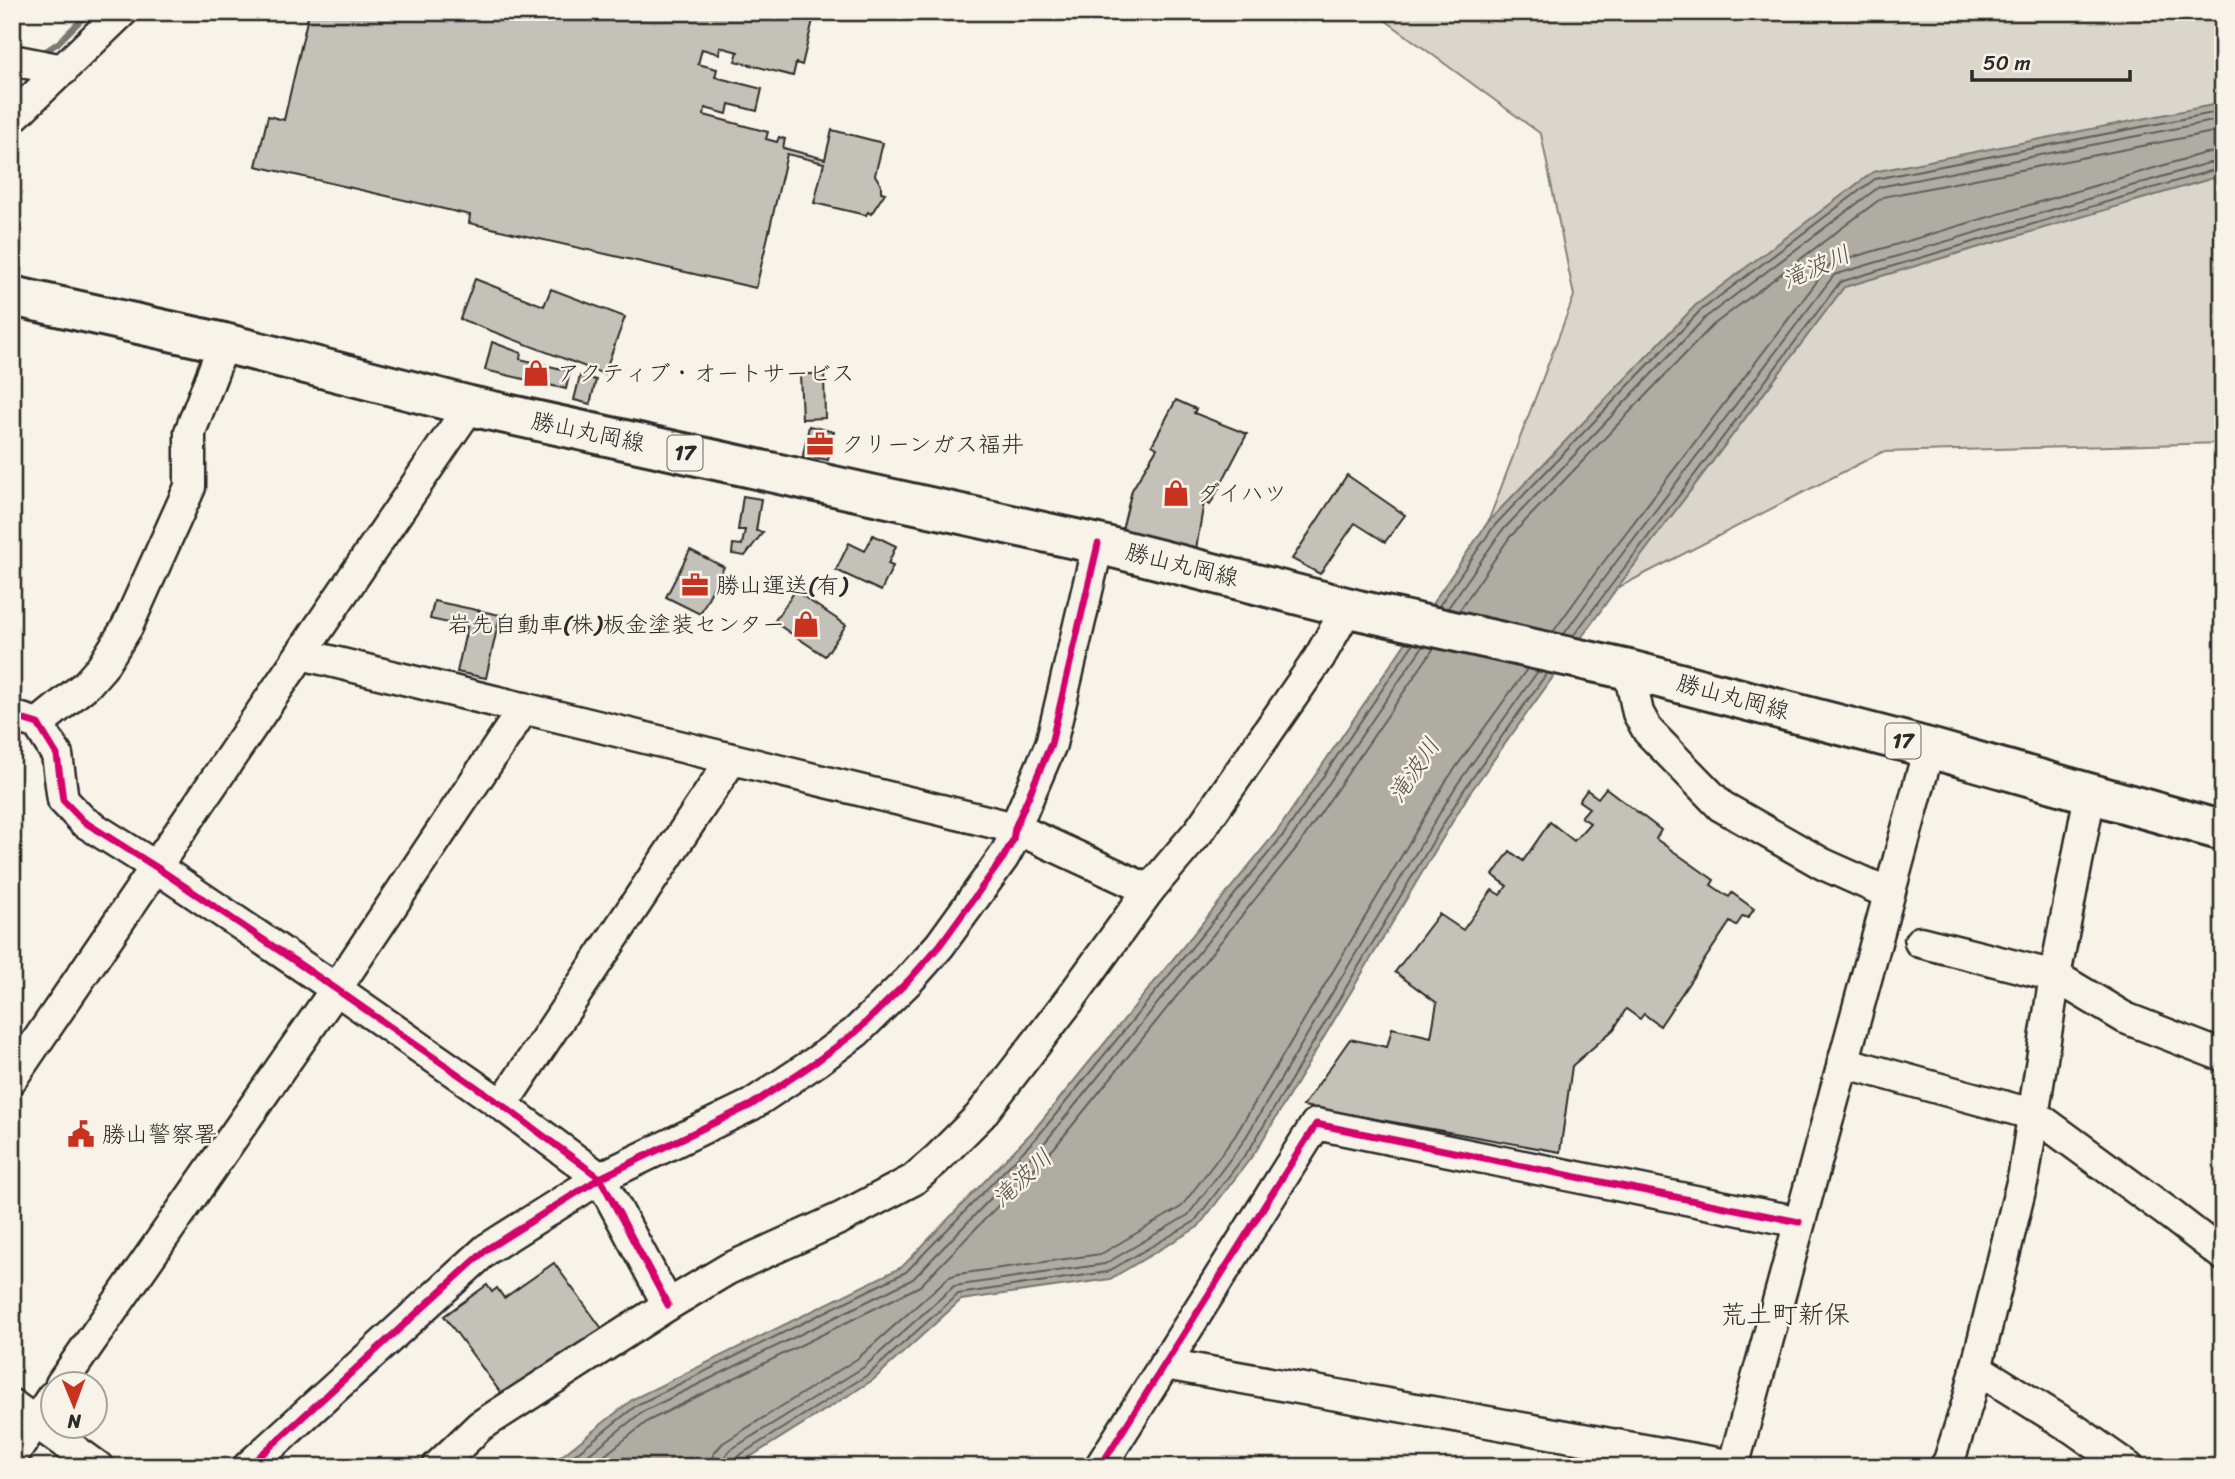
<svg xmlns="http://www.w3.org/2000/svg" width="2235" height="1479" font-family="Sriracha,'Klee One',sans-serif">
<style>
.green{fill:#dad6cc;stroke:#82807c;stroke-width:2}
.water{fill:#afaca4;stroke:#7a7874;stroke-width:2}
.lines{fill:none;stroke-linecap:round;stroke-linejoin:round}
.shore{stroke:#605f5b;stroke-width:2}
.stream{stroke:#7a7874;stroke-width:6}
.building{fill:#c4c1b9;stroke:#2b2b2b;stroke-width:2}
.minor-casing{stroke:#2b2b2b;stroke-width:35}
.major-casing{stroke:#2b2b2b;stroke-width:44}
.minor{stroke:#f7f3e8;stroke-width:30}
.major{stroke:#f7f3e8;stroke-width:38}
.cycleway-casing{stroke:#f7f3e8;stroke-width:11}
.cycleway{stroke:#d6006c;stroke-width:7}
.labels{text-anchor:middle;dominant-baseline:central;stroke-width:5;stroke-linejoin:round;paint-order:stroke}
.shield{fill:#f7f3e8;stroke:#686764;stroke-width:2}
.shield-label{font-size:21px;font-weight:bold;fill:#2b2b2b}
.poi-label{font-size:23px;fill:#2b2b2b;stroke:#f7f3e8;text-anchor:start}
.street-label{font-size:23px;fill:#2b2b2b;stroke:#f7f3e8}
.water-label{font-size:24px;font-style:italic;fill:#53524f;stroke:#f7f3e8}
.quarter-label{font-size:26px;fill:#2b2b2b;stroke:#f7f3e8}
</style>
<rect width="100%" height="100%" fill="#f7f3e8"/>
<filter id="ink" filterUnits="userSpaceOnUse"><feTurbulence type="fractalNoise" baseFrequency=".0143" numOctaves="2"/><feDisplacementMap in="SourceGraphic" scale="14" xChannelSelector="R" yChannelSelector="G"/><feConvolveMatrix kernelMatrix="1 2 1 2 8 2 1 2 1" color-interpolation-filters="sRGB"/></filter>
<g filter="url(#ink)">
<g class="green">
<path d="M1374,12h849v91l-57,12 -470,190 -208,217 86,-226 -33,-162z"/>
<path d="M2213,178l10,1v264l-341,9 -265,136 227,-301z"/>
</g>
<path class="water" d="M2223,103v76l-10,-1 -369,109 -227,301 -148,206 -213,357 -58,76 -88,52 -149,21 -88,80 -139,87h-186l85,-68 269,-132 132,-137 244,-300 210,-308 208,-217 177,-133z"/>
<g class="lines">
<g class="shore">
<path d="M1439,606l55,-80 206,-215 175,-132 348,-68"/>
<path d="M1448,608l53,-76 205,-215 173,-130 344,-68"/>
<path d="M1459,611l50,-73 204,-213 170,-128 340,-67"/>
<path d="M1553,632l43,-60 232,-305 9,-5 368,-109 18,-1"/>
<path d="M1564,634l40,-56 230,-303 374,-112h15"/>
<path d="M1573,636l267,-354 370,-111 13,1"/>
<path d="M559,1467l78,-62 269,-133 133,-137 245,-301 129,-190"/>
<path d="M573,1467l69,-55 271,-133 133,-138 244,-301 133,-194"/>
<path d="M590,1467l58,-46 272,-135 134,-138 244,-302 136,-198"/>
<path d="M712,1467l2,-14 9,-10 134,-84 92,-82 9,-3 143,-20 80,-47 54,-71 211,-355 81,-112"/>
<path d="M722,1467l2,-9 6,-8 134,-83 90,-81 151,-22 83,-49 55,-73 213,-356 82,-115"/>
<path d="M731,1467l4,-9 134,-84 89,-80 149,-22 87,-50 57,-75 212,-356 84,-118"/>
</g>
<path class="stream" d="M38,56l20,-13 31,-31"/>
</g>
<g class="building">
<path d="M309,12h506l-13,53 -6,-2 -3,13 -58,-15 3,-9 -18,-5 -1,7 -17,-5 -4,15 19,5 -2,8 47,12 -5,22 -28,-7 -2,10 -22,-6 -1,7 64,17 -2,7 11,3 2,-5 6,2 -2,9 42,11 7,-29 51,13 -8,32 6,10v7l4,1 -14,21 -3,-2 -2,3 -52,-12 10,-40 -37,-9 -31,134 -287,-65 1,-8 -214,-49 12,-50 16,4z"/>
<path d="M475,279l69,27 7,-17 74,28 -21,57 -144,-55z"/>
<path d="M492,342l29,11 -1,6 50,12 -4,18 -81,-19z"/>
<path d="M800,374h24l1,44 -23,1z"/>
<path d="M580,376l16,4 -6,24 -16,-4z"/>
<path d="M1176,400l20,9 -2,4 53,21 -37,71 -6,-3 -9,53 -75,-17 12,-48 25,-42 -5,-3z"/>
<path d="M809,426l25,6 -6,28 -25,-5z"/>
<path d="M1347,475l58,40 -20,27 -30,-19 -35,51 -28,-15z"/>
<path d="M743,496l18,3 -5,32 7,1 -18,24 -13,-2 1,-10 9,1 3,-15h-7z"/>
<path d="M873,535l23,11 -8,18 5,2 -12,25 -45,-21 13,-27 16,8z"/>
<path d="M690,550l34,17 -24,47 -34,-17z"/>
<path d="M795,591l51,34 -21,31 -51,-34z"/>
<path d="M434,601l66,14 -14,63 -29,-6 10,-45 -37,-8z"/>
<path d="M1606,788l55,42 -5,9 58,41 -3,5 18,12 3,-4 22,16 -6,9 -5,-2 -7,10 -6,-4 -70,104 -16,-12 -4,5 -14,-10 -12,20 -42,37 -12,86 -257,-46 47,-67 37,8 5,-19 39,9 6,-34 -42,-31 44,-58 24,16 29,-40 8,5 7,-9 -14,-11 17,-24 13,10 27,-39 24,19 16,-18 -9,-6 8,-9 -10,-7 8,-11 11,8z"/>
<path d="M554,1263l49,67 -97,70 -62,-84 43,-31 5,7 5,-4 7,10z"/>
</g>
<g class="lines">
<defs>
<g id="minor">
<path d="M12,60l51,10"/>
<path d="M12,118l110,-106"/>
<path d="M301,654l714,174 134,62"/>
<path d="M1629,670l9,43 10,18 73,75 102,58 65,29"/>
<path d="M12,716l26,8 19,31 6,45 20,21 73,46 180,122 166,116 98,73 68,127"/>
<path d="M38,724l49,-40 15,-17 25,-40 63,-140v-55l34,-89"/>
<path d="M1920,942l135,34 70,42 98,38"/>
<path d="M1843,1062l192,53 131,96 57,44"/>
<path d="M12,1078l458,-672"/>
<path d="M502,1105l230,-346"/>
<path d="M1165,1364l568,102"/>
<path d="M1976,1368l98,61 54,38"/>
<path d="M61,1384l275,-395 188,-281"/>
<path d="M12,1405l86,62"/>
<path d="M12,1457l40,-60"/>
<path d="M248,1467l239,-218 113,-71 151,-73 66,-44 39,-29 52,-51 32,-36 63,-87 10,-18 2,-12 36,-84 47,-200"/>
<path d="M437,1467l43,-41 188,-121 60,-36 113,-51 72,-38 23,-20 44,-44 91,-118 78,-108 50,-59 120,-173 29,-51"/>
<path d="M1100,1467l216,-343 483,98"/>
<path d="M1733,1467l196,-719"/>
<path d="M1945,1467l4,-6 20,-63 55,-224 31,-198 35,-182"/>
</g>
<path id="major" d="M12,296l212,47 246,63 628,138 260,66 271,60 300,78 294,83"/>
</defs>
<use href="#minor" class="minor-casing"/>
<use href="#major" class="major-casing"/>
<use href="#minor" class="minor"/>
<use href="#major" class="major"/>
<defs>
<g id="cycleway">
<path d="M12,716l26,8 19,31 6,45 20,21 73,46 180,122 166,116 98,73 68,127"/>
<path d="M248,1467l239,-218 113,-71 151,-73 66,-44 39,-29 52,-51 32,-36 63,-87 10,-18 2,-12 36,-84 47,-200"/>
<path d="M1100,1467l216,-343 483,98"/>
</g>
</defs>
<use href="#cycleway" class="cycleway-casing"/>
<use href="#cycleway" class="cycleway"/>
</g>
</g>
<defs>
<symbol id="shop-bare" viewBox="-9 -9 18 18"><path d="M-5-2.5h2.3a2.7 3.5 0 0 1 5.4 0H5L5.5 6h-11ZM-1.5-2.5h3a1.5 2.3 0 0 0-3 0Z" fill="#c8321e" stroke="#f7f3e8" stroke-width="2.5" paint-order="stroke"/></symbol>
<symbol id="office-bare" viewBox="-9 -9 18 18"><path d="M-6-3h4V-5.5h4V-3h4V5H-6ZM-1-4.5V-3h2v-1.5ZM-6 0V1H6V0Z" fill="#c8321e" stroke="#f7f3e8" stroke-width="2.5" paint-order="stroke"/></symbol>
<symbol id="civic-bare" viewBox="-9 -9 18 18"><path d="M-.6-6.5H3V-4.5H.6V-3L4-1V1h2V6H-6V1h2V-1L-.6-3ZM-1.2 2.5V6h2.4V2.5Z" fill="#c8321e" stroke="#f7f3e8" stroke-width="2.5" paint-order="stroke"/></symbol>
</defs>
<g fill-rule="evenodd">
<use href="#shop-bare" x="517" y="354" width="38" height="38"/>
<use href="#office-bare" x="801" y="425" width="38" height="38"/>
<use href="#shop-bare" x="1157" y="474" width="38" height="38"/>
<use href="#office-bare" x="676" y="566" width="38" height="38"/>
<use href="#shop-bare" x="787" y="605" width="38" height="38"/>
<use href="#civic-bare" x="62" y="1115" width="38" height="38"/>
</g>
<g class="labels">
<g class="shield">
<rect x="667.5" y="435.5" width="35" height="35" rx="5"/>
<rect x="1885.5" y="723.5" width="35" height="35" rx="5"/>
</g>
<g class="shield-label">
<text x="685" y="453">17</text>
<text x="1903" y="741">17</text>
</g>
<g class="poi-label">
<text x="557" y="373">アクティブ・オートサービス</text>
<text x="841" y="444">クリーンガス福井</text>
<text x="1197" y="493">ダイハツ</text>
<text x="716" y="585">勝山運送(有)</text>
<text x="785" y="624" text-anchor="end">岩先自動車(株)板金塗装センター</text>
<text x="102" y="1134">勝山警察署</text>
</g>
<g class="street-label">
<text transform="translate(588 432) rotate(12)">勝山丸岡線</text>
<text transform="translate(1182 565) rotate(14)">勝山丸岡線</text>
<text transform="translate(1733 697) rotate(15)">勝山丸岡線</text>
</g>
<g class="water-label">
<text transform="translate(1816 267) rotate(-24)">滝波川</text>
<text transform="translate(1414 770) rotate(-56)">滝波川</text>
<text transform="translate(1022 1178) rotate(-43)">滝波川</text>
</g>
<g class="quarter-label">
<text x="1785" y="1314">荒土町新保</text>
</g>
</g>
<rect width="2235" height="1479" fill="none" stroke="#f7f3e8" stroke-width="42"/>
<rect x="21" y="21" width="2193" height="1437" fill="none" stroke="#2b2b2b" stroke-width="2.5" filter="url(#ink)"/>
<g transform="translate(74 1405) rotate(179)"><circle r="33" fill="#f7f3e8" stroke="#a5a39c" stroke-width="2"/>
<path d="M0-5L12 26L0 18L-12 26Z" fill="#c8321e"/>
<text y="-10" font-size="19" font-weight="bold" text-anchor="middle" fill="#2b2b2b">N</text>
</g>
<path d="M1972 70v10h158v-10" fill="none" stroke="#2b2b2b" stroke-width="3.5"/>
<text x="1983" y="70" font-size="21" fill="#2b2b2b" stroke="#f7f3e8" stroke-width="5" paint-order="stroke">50 m</text>
</svg>
